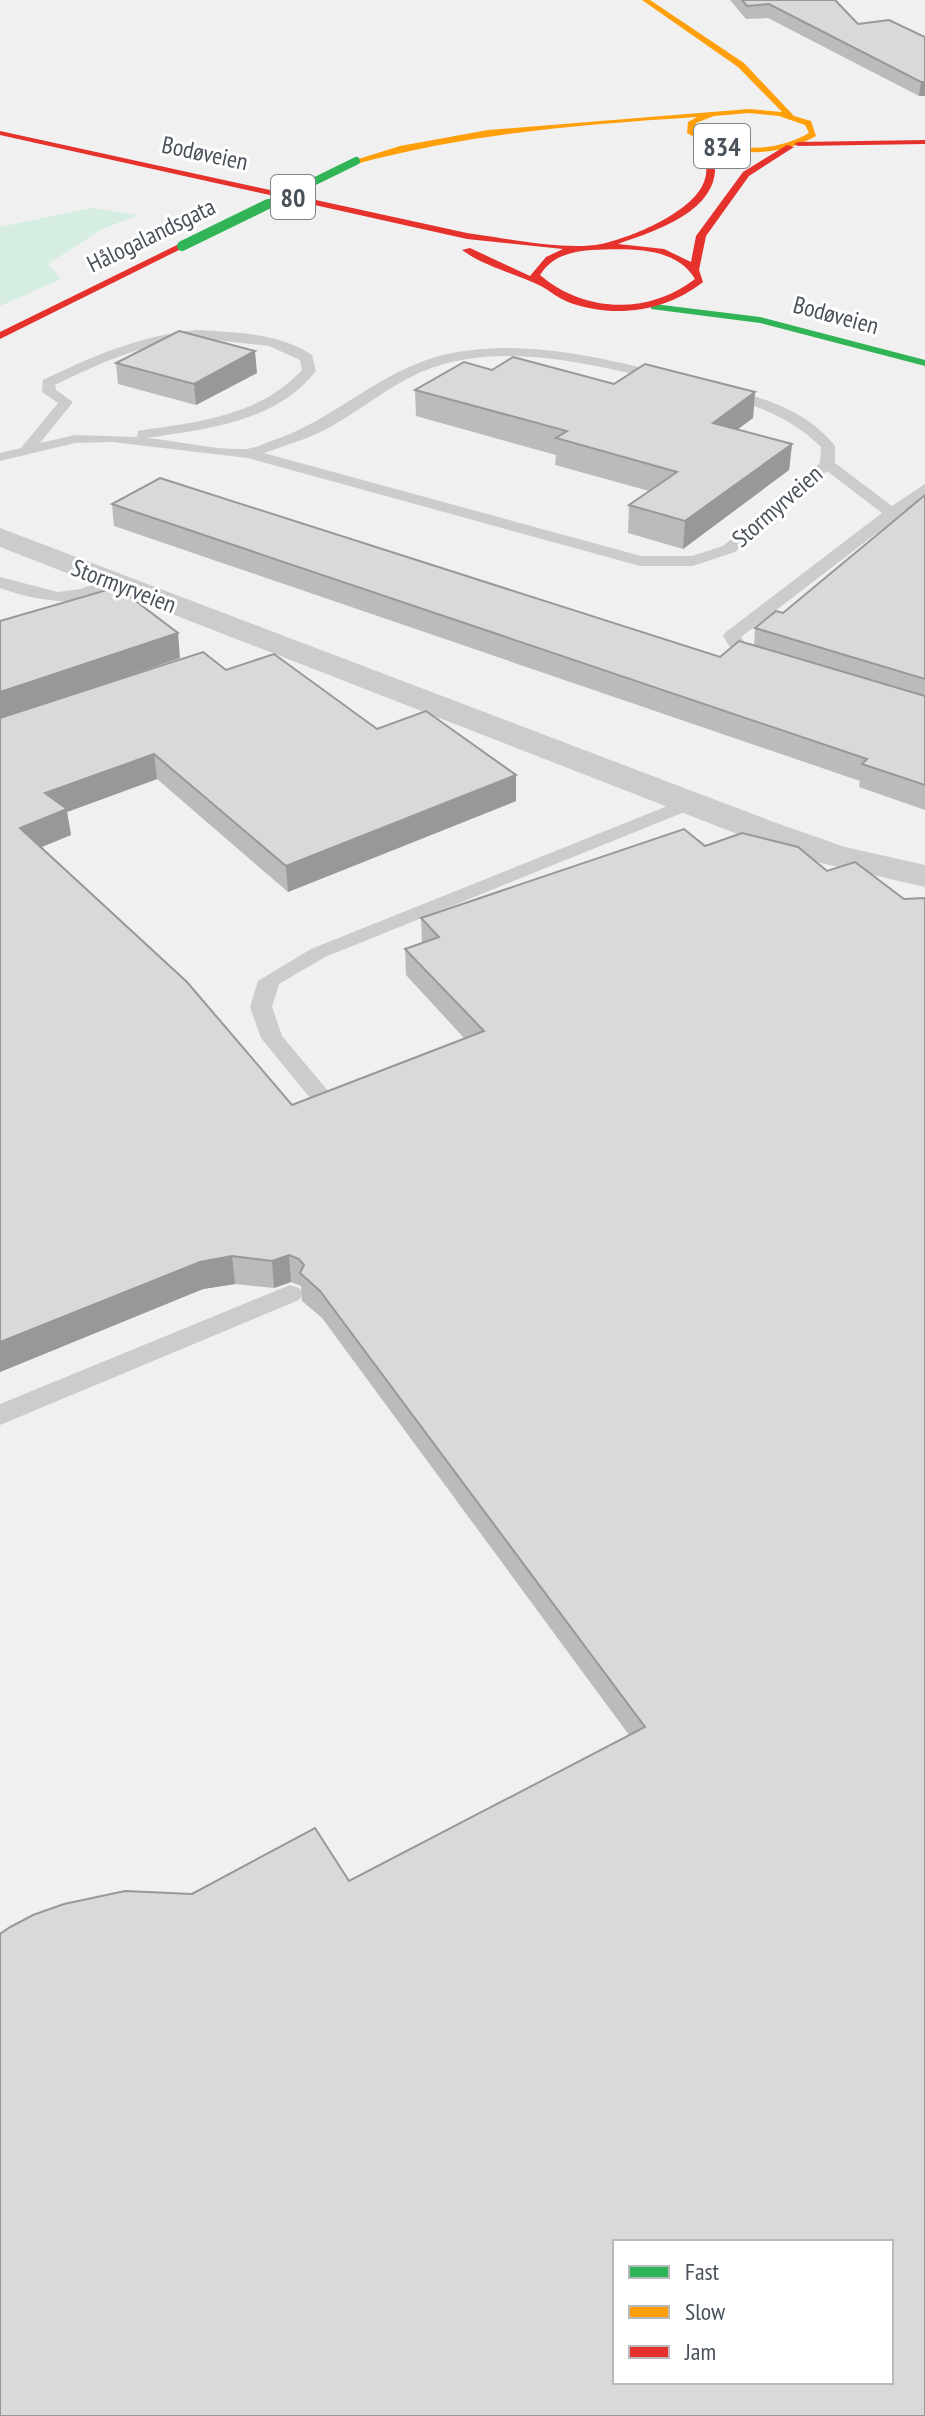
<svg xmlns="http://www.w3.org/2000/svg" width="925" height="2416" font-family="'PT Sans Narrow',sans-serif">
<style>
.green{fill:#d6ede1}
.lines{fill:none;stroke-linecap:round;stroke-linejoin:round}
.lane{fill:#cbccce;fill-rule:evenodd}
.street{fill:#cbccce;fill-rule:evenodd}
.fast{fill:#30b455;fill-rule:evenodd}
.slow{fill:#ff9f0a;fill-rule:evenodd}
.jam{fill:#e5322d;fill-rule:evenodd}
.fast-bridge-far1{stroke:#30b455;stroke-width:8}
.fast-bridge{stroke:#30b455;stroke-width:10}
.wall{fill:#bbb}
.shaded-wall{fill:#989899}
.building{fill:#d9d9da;stroke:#989899;stroke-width:2;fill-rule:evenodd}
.labels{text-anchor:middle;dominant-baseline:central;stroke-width:6;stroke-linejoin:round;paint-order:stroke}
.far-street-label{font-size:24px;fill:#49515b;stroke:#fff}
.shield{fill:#fff;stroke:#80858c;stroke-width:2}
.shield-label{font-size:26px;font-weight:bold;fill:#49515b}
</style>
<rect width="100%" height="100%" fill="#f0f0f0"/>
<path class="green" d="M91,208l48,7 -37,14 -54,35 13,15 -61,27v-79z"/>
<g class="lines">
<g class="lane">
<path d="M197,330c37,2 83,3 115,25l4,16c-40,51 -108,58 -169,67 32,3 66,12 98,11 9,0 20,-6 29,-9 60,-20 107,-70 169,-85 75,-18 156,2 230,20v6l-5,1c-78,-18 -170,-43 -247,-10 -32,14 -59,37 -89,54 -21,12 -45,19 -68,27l377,103h51l31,-10 97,-83 1,-16c-29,-29 -64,-42 -103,-52l-2,-3 7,-4c42,10 84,23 112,58v17l57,43 33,-22v12l-184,141 11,17 15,8 -9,5 -19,-5 -16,-26 3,-4 156,-119 -55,-42 -92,81 -42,14h-53l-392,-108 -136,-16 -37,1 -75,18v-8l21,-5 37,-45 -16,-11 1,-12c50,-24 98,-45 154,-50zM197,338l72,8 31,14 2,10c-42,45 -101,52 -159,60l-5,1 -1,6 -62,-2 -35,8 33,-41 -17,-12 -1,-5c47,-23 90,-42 142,-47z"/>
<path d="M0,577l58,15 22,-3 35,-12 8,5c-31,30 -87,19 -123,6z"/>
<path d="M690,797l7,2 3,4 -3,4 -372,150 -46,27 -7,23 10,29 57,68 3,5 -3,5h-16l-62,-76 -11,-31 8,-26 53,-32z"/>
<path d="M290,1285l9,3 4,6 -4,6 -299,125v-21z"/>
</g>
<path class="street" d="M0,528l771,293 74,26 80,18v22l-104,-24 -76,-26 -745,-290z"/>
<path class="fast" d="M654,304l106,13 165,43v6l-165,-43 -109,-14v-4z"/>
<path class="slow" d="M642,0h8l94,63 50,53 17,5 5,15c-42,23 -88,21 -129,-3l1,-11 9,-5c-120,8 -224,16 -341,47l-4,-3 48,-15 88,-16 261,-21 33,3 -44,-45zM749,113l30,3 26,9 4,8c-37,21 -79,19 -115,-3l2,-7 18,-7z"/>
<g class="jam">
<path d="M0,131l467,102c37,5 99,18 134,11 30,-6 92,-32 103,-62 6,-15 -1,-27 -5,-41l4,-2 4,2c3,8 8,16 8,24 3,47 -62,67 -97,79l46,5 27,13 5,-26 47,-64 44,-27 7,2 -45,29 -43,60 -7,34 4,12c-38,30 -89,37 -135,20 -10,-4 -18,-11 -27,-16 -24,-12 -56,-19 -79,-36l8,-2 60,28 16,-19 17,-8 -96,-10 -467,-104zM591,250c35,-1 84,-5 104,29 -46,36 -111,34 -155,-4 12,-19 30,-23 51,-25z"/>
<path d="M925,140v4l-127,2 -4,-2 4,-2z"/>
<path d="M179,244l8,2 -187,93v-7z"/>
</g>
<path class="fast-bridge-far1" d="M264,206l92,-45"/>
<path class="fast-bridge" d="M182,246l86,-42"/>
</g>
<g class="wall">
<path d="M730,0h105l23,24 67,13v59h-6l-151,-78 -22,1z"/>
<path d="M116,363l141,10 -61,32 -78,-21z"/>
<path d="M492,370l122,14 141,8 -2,26 -15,11 54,15 -3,26 -106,79 -55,-16 1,-28 20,-14 -94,-26 1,-10 -140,-39 -1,-26z"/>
<path d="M925,495v315l-66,-23 1,-6 -746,-255 -2,-22 608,153 34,-11 1,-18 28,-15z"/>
<path d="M0,621l180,37 -138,47 184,-35 151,59 139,72 -228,91 -131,-113 -90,33 4,23 -30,12 251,258 173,-66 -59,-64 -1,-26 17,-6 -1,-25 263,-89 241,1587 -733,-522 157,-13 280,-146 -307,-417 -20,-17 -1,-15 -10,-4 -17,6 -39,-4 -32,5 -203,83z"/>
</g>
<g class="shaded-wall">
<path d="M921,82h4v14h-6z"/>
<path d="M255,351l2,22 -61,32 -2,-21z"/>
<path d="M755,392l-2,26 -42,31 2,-26z"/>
<path d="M792,444l-3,26 -106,79 2,-28z"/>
<path d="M178,633l2,25 -180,61v-27z"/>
<path d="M154,754l3,25 -90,33 4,23 -46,19 -5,-26 25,-35z"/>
<path d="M516,775v26l-228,91 -2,-26z"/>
<path d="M289,1255l2,27 -17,6 -2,-27z"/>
<path d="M232,1256l3,28 -32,5 -203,83v-30l200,-80z"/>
</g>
<g class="building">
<path d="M742,0h93l23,24 31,-4 36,17v45h-4l-152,-78 -22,2z"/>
<path d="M179,331l76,20 -61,33 -78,-21z"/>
<path d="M513,357l101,27 31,-20 110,28 -42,31 79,21 -107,77 -56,-16 48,-33 -121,-34 11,-7 -152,-41 49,-28 28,8z"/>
<path d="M160,478l560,179 19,-16 186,55v89l-63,-21 5,-5 -755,-255z"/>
<path d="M925,495v184l-170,-51 21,-17 7,2z"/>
<path d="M117,587l61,46 -178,59v-71z"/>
<path d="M203,652l23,18 48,-16 103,75 49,-18 90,64 -230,91 -132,-112 -109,39 22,16 -47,19 167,154 105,123 192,-74 -79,-82 34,-12 -18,-19 263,-89 21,17 37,-13 56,14 29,24 28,-9 49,37 21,-1v1518h-925v-482l10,-7 23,-12 31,-11 61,-13 67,3 123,-66 34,53 296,-154 -325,-436 -20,-18 4,-8 -5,-6 -10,-4 -17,6 -40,-5 -32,6 -200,80v-624zM615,2242h276v140h-276z"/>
</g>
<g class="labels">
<g class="far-street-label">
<text transform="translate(205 153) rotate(12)">Bodøveien</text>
<text transform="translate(151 235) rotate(-26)">Hålogalandsgata</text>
<text transform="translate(836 315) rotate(15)">Bodøveien</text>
<text transform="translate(777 506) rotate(-41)">Stormyrveien</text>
<text transform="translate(124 586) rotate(21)">Stormyrveien</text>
</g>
<g class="shield">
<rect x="694" y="124" width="56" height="44" rx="6"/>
<rect x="271" y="175" width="44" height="44" rx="6"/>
</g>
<g class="shield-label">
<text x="722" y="146">834</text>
<text x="293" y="197">80</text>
</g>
</g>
<rect x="613" y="2240" width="280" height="144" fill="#ffffff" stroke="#b6b9bd" stroke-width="2"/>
<rect x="629" y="2266" width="40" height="12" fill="#30b455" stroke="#b6b9bd" stroke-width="2"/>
<text x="685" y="2280" font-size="24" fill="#49515b">Fast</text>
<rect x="629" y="2306" width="40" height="12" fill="#ff9f0a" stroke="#b6b9bd" stroke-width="2"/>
<text x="685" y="2320" font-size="24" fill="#49515b">Slow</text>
<rect x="629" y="2346" width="40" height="12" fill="#e5322d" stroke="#b6b9bd" stroke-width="2"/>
<text x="685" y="2360" font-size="24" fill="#49515b">Jam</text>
</svg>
